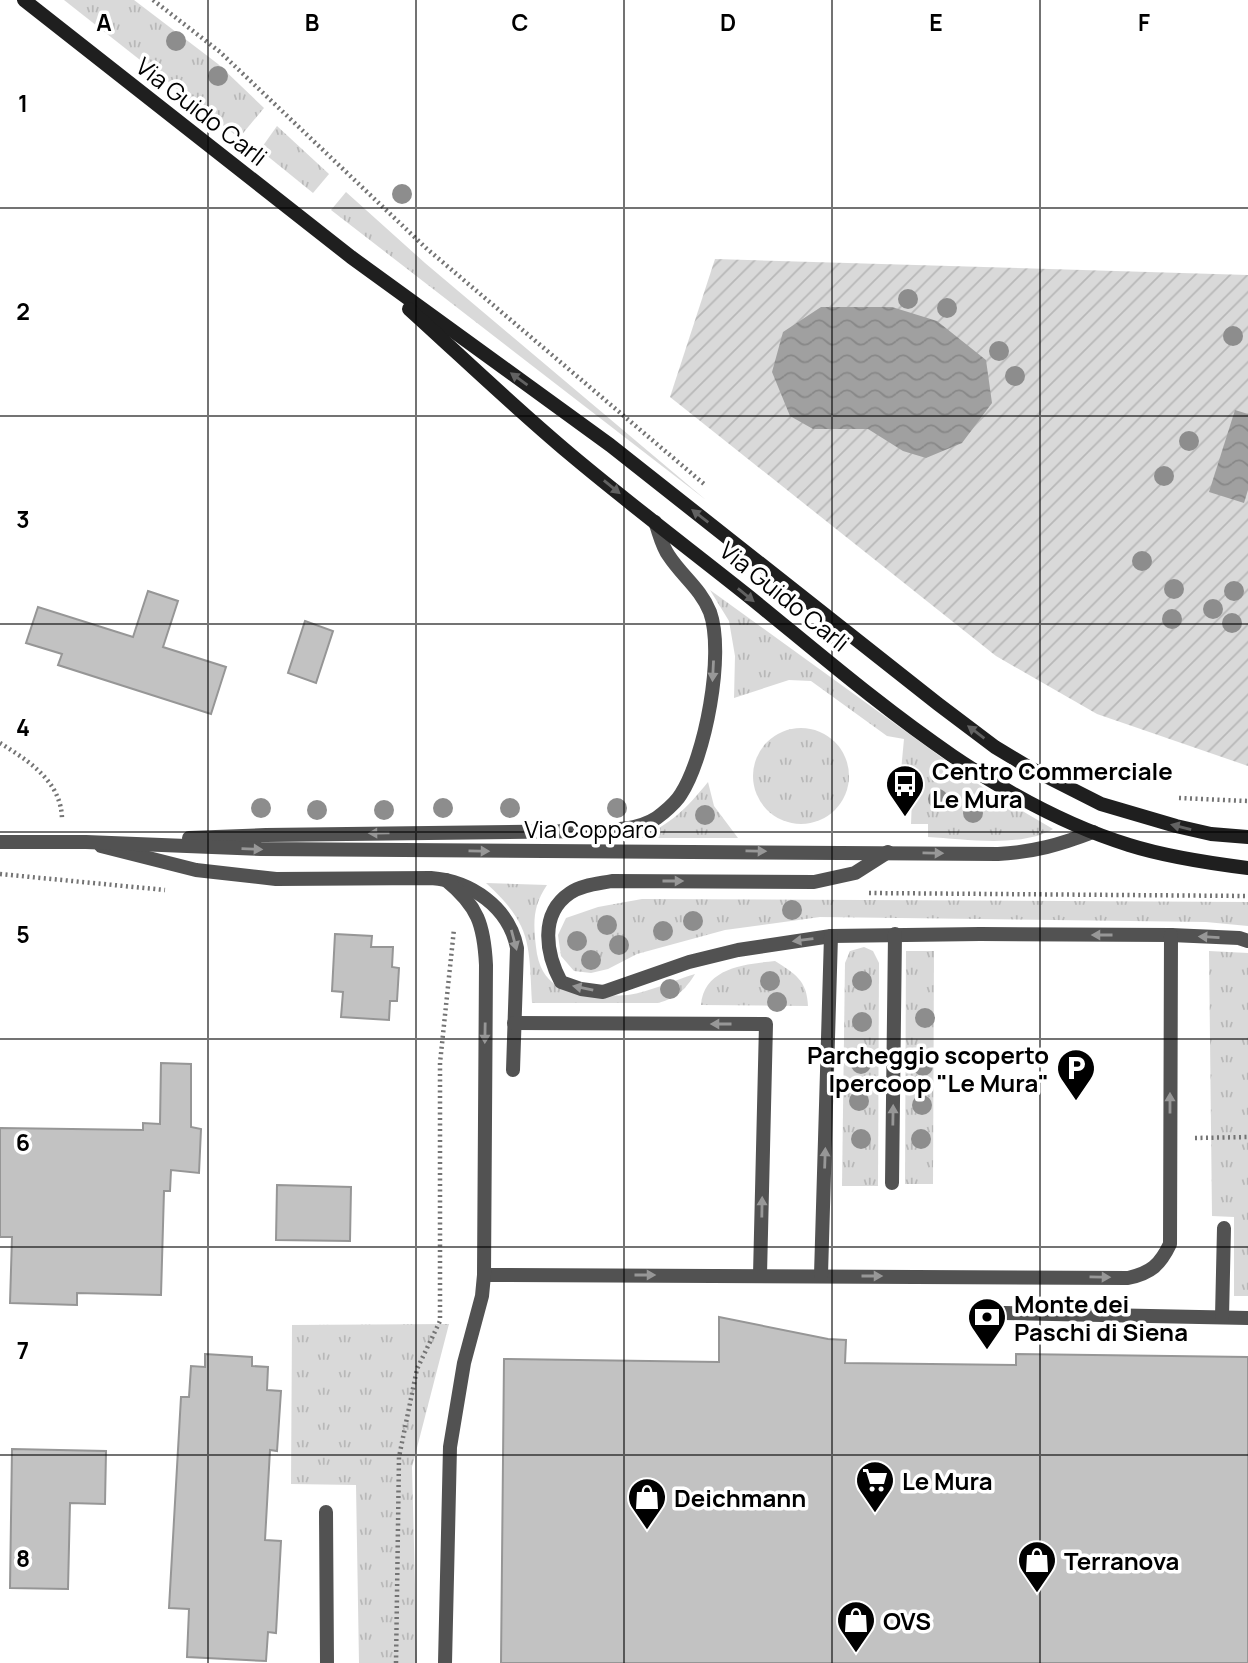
<svg xmlns="http://www.w3.org/2000/svg" width="1248" height="1663" font-family="Manrope,sans-serif">
<style>
.grass{fill:url(#grass-tufts)}
.garden{fill:url(#garden-furrows)}
.water{fill:url(#water-waves)}
.building{fill:#c2c2c2;stroke:#969696;stroke-width:2}
.lines{fill:none;stroke-linecap:round;stroke-linejoin:round}
.path{stroke:#747474;stroke-width:4.5;stroke-dasharray:2 3.5;stroke-linecap:butt}
.service{stroke:#525252;stroke-width:14}
.minor{stroke:#525252;stroke-width:14}
.tertiary{stroke:#525252;stroke-width:14}
.secondary{stroke:#1f1f1f;stroke-width:14}
.tree{fill:#8d8d8d}
.oneway{fill:#626262}
.oneway2{fill:#979797}
.grid{fill:none;stroke:#000;stroke-width:2;stroke-opacity:0.55}
.labels{text-anchor:middle;dominant-baseline:central;stroke-width:7;stroke-linejoin:round;paint-order:stroke}
.street-label{font-size:24px;fill:#000;stroke:#fff}
.poi-label{font-size:24px;font-weight:bold;fill:#000;stroke:#fff;text-anchor:start}
.grid-label{font-size:23px;text-anchor:middle;font-weight:bold;fill:#000;stroke:#fff;stroke-width:7;stroke-linejoin:round;paint-order:stroke}
</style>
<defs>
<pattern id="grass-tufts" width="24" height="20" patternUnits="userSpaceOnUse" patternTransform="scale(1.75)"><rect width="24" height="20" fill="#d9d9d9"/><path d="M3 7l-1-3M5 7V3M7 7l1-3M15 17l-1-3M17 17v-4M19 17l1-3" fill="none" stroke="#b8b8b8"/></pattern>
<pattern id="garden-furrows" width="10" height="10" patternUnits="userSpaceOnUse" patternTransform="scale(1.75)"><rect width="10" height="10" fill="#d9d9d9"/><path d="M-1 1l2-2M0 10L10 0M9 11l2-2" fill="none" stroke="#b8b8b8"/></pattern>
<pattern id="water-waves" width="16" height="10" patternUnits="userSpaceOnUse" patternTransform="scale(1.75)"><rect width="16" height="10" fill="#a0a0a0"/><path d="M0 5q4-4 8 0t8 0" fill="none" stroke="#888"/></pattern>
</defs>
<rect width="100%" height="100%" fill="#fff"/>
<g class="grass">
<path d="M64,0h70l84,64 46,44 -25,30z"/>
<path d="M277,126l52,48 -16,19 -53,-43z"/>
<path d="M346,192l79,71 281,237 -375,-290z"/>
<path d="M710,590l278,201 65,38c-32,19 -88,10 -125,8v-13h-17l2,-52 -12,-1 3,-32 -17,-3 -76,-55 -22,-1 -55,18 1,-42 -6,-35z"/>
<circle cx="801" cy="776" r="48"/>
<path d="M708,782l6,24 24,32h-99c32,-14 47,-29 69,-56z"/>
<path d="M486,883l61,2c-14,21 -14,36 -11,62 4,39 30,48 65,48 9,0 18,1 27,0 22,-3 46,-15 67,-21 -10,16 -18,24 -37,29h-126c-3,-59 0,-78 -46,-120z"/>
<path d="M642,899l606,3v24l-42,-4 -386,-5 -95,13 -88,24 -29,15 -17,4 -17,-2 -13,-15 -3,-21 8,-17 32,-11z"/>
<path d="M864,947l9,4 6,12 -1,223h-36l3,-223 5,-12z"/>
<path d="M906,951h28l-1,233h-28z"/>
<path d="M1209,951l39,2v343h-14v-79l-22,-1z"/>
<path d="M775,961c20,13 32,19 33,45l-107,-1c3,-37 43,-41 74,-44z"/>
<path d="M449,1324l-37,143 5,196h-58l-3,-178 -65,-1 1,-159z"/>
</g>
<path class="garden" d="M715,259l533,16v491l-151,-52 -101,-58 -326,-259z"/>
<g class="water">
<path d="M821,307h71l45,14 49,39 6,43 -30,40 -36,15 -23,-7 -35,-22h-55l-23,-13 -18,-44 11,-40z"/>
<path d="M1235,410l13,4v76l-4,13 -35,-11z"/>
</g>
<g class="building">
<path d="M148,591l30,10 -15,46 63,20 -15,47 -153,-49 4,-11 -36,-11 12,-36 95,30z"/>
<path d="M305,621l28,10 -17,52 -28,-10z"/>
<path d="M335,934l37,2 -1,11h22l-1,20 7,1 -2,33h-7l-1,19 -48,-3 2,-25 -11,-1z"/>
<path d="M161,1063l30,1v63l10,2 -2,44 -28,-3 -1,21h-6l-3,104 -84,-2v12l-67,-2 2,-66h-12v-109l143,2v-7l17,1z"/>
<path d="M277,1185l74,2 -1,54 -74,-1z"/>
<path d="M719,1317l109,22 18,1 -1,23 171,2v-11l232,3v306h-747l3,-304 215,3z"/>
<path d="M205,1354l47,3v9l16,1 -1,23 14,1 -4,60 -7,-1 -5,90 16,1 -5,92 -8,-1 -2,29 -79,-4 2,-48 -20,-1 12,-211h8l2,-31 14,1z"/>
<path d="M12,1449l94,2 -1,53 -35,-1 -2,86 -58,-1z"/>
</g>
<g class="lines">
<g class="path">
<path d="M153,0l67,52 206,196 278,236"/>
<path d="M0,743c29,18 62,39 62,77"/>
<path d="M1179,798l69,3"/>
<path d="M0,874l165,16"/>
<path d="M869,893l379,3"/>
<path d="M1195,1138l53,-1"/>
<path d="M396,1663l3,-206 18,-88 23,-48v-258l14,-134"/>
</g>
<g class="service">
<path d="M101,846l95,24 80,9 155,-1c40,3 78,29 86,70l-4,122"/>
<path d="M888,852l-33,21 -41,9 -202,-1c-15,3 -30,4 -42,12 -31,21 -24,61 -9,89l20,7 22,3 86,-30 49,-12 93,-14 149,-2 191,1 68,3 9,3"/>
<path d="M514,1023l252,1 -6,251"/>
<path d="M892,1183l3,-249"/>
<path d="M484,1275l644,3c23,-5 32,-13 42,-34l1,-309"/>
<path d="M821,1275l10,-339"/>
<path d="M1004,1313l244,5"/>
<path d="M1222,1317l2,-89"/>
<path d="M445,1663l5,-216 14,-84 18,-67 2,-21 2,-310c-2,-40 -8,-59 -40,-85"/>
</g>
<path class="minor" d="M326,1512l1,151"/>
<g class="tertiary">
<path d="M189,838l77,-3 320,-4c26,-2 56,1 77,-18 6,-5 14,-12 18,-19 24,-37 44,-140 29,-182 -9,-23 -28,-36 -41,-56 -7,-9 -10,-24 -14,-34"/>
<path d="M0,842h86l175,7 737,5c36,-2 61,-9 95,-22"/>
</g>
<g class="secondary">
<path d="M24,0l327,257 259,188 328,259 57,43 35,21 71,36 75,22 35,8 37,3"/>
<path d="M409,309c53,48 105,98 161,145 57,48 118,94 177,141 115,93 239,206 382,250 38,12 79,18 119,23"/>
</g>
</g>
<g class="tree">
<circle cx="176" cy="41" r="10"/>
<circle cx="218" cy="76" r="10"/>
<circle cx="402" cy="194" r="10"/>
<circle cx="908" cy="299" r="10"/>
<circle cx="947" cy="308" r="10"/>
<circle cx="1233" cy="336" r="10"/>
<circle cx="999" cy="351" r="10"/>
<circle cx="1015" cy="376" r="10"/>
<circle cx="1189" cy="441" r="10"/>
<circle cx="1164" cy="476" r="10"/>
<circle cx="1142" cy="561" r="10"/>
<circle cx="1174" cy="589" r="10"/>
<circle cx="1234" cy="591" r="10"/>
<circle cx="1213" cy="609" r="10"/>
<circle cx="1172" cy="619" r="10"/>
<circle cx="1232" cy="623" r="10"/>
<circle cx="938" cy="799" r="10"/>
<circle cx="261" cy="808" r="10"/>
<circle cx="443" cy="808" r="10"/>
<circle cx="510" cy="808" r="10"/>
<circle cx="617" cy="808" r="10"/>
<circle cx="317" cy="810" r="10"/>
<circle cx="384" cy="810" r="10"/>
<circle cx="973" cy="813" r="10"/>
<circle cx="705" cy="815" r="10"/>
<circle cx="792" cy="910" r="10"/>
<circle cx="693" cy="921" r="10"/>
<circle cx="607" cy="925" r="10"/>
<circle cx="663" cy="931" r="10"/>
<circle cx="577" cy="941" r="10"/>
<circle cx="619" cy="945" r="10"/>
<circle cx="591" cy="960" r="10"/>
<circle cx="770" cy="981" r="10"/>
<circle cx="862" cy="981" r="10"/>
<circle cx="670" cy="989" r="10"/>
<circle cx="777" cy="1002" r="10"/>
<circle cx="925" cy="1018" r="10"/>
<circle cx="862" cy="1022" r="10"/>
<circle cx="861" cy="1064" r="10"/>
<circle cx="923" cy="1066" r="10"/>
<circle cx="859" cy="1101" r="10"/>
<circle cx="922" cy="1105" r="10"/>
<circle cx="861" cy="1139" r="10"/>
<circle cx="921" cy="1139" r="10"/>
</g>
<defs><path id="oneway-solid" d="M-6-.8H1V-3.2L6.5 0L1 3.2V.8H-6Z" transform="scale(1.75)"/></defs>
<g class="oneway">
<use href="#oneway-solid" transform="translate(519 379) rotate(-144)"/>
<use href="#oneway-solid" transform="translate(612 487) rotate(39)"/>
<use href="#oneway-solid" transform="translate(700 516) rotate(-142)"/>
<use href="#oneway-solid" transform="translate(746 595) rotate(39)"/>
<use href="#oneway-solid" transform="translate(976 732) rotate(-143)"/>
<use href="#oneway-solid" transform="translate(1181 827) rotate(-166)"/>
</g>
<g class="oneway2">
<use href="#oneway-solid" transform="translate(713 671) rotate(93)"/>
<use href="#oneway-solid" transform="translate(379 833) rotate(179)"/>
<use href="#oneway-solid" transform="translate(252 849) rotate(2)"/>
<use href="#oneway-solid" transform="translate(479 851) rotate(1)"/>
<use href="#oneway-solid" transform="translate(756 851) rotate(1)"/>
<use href="#oneway-solid" transform="translate(933 853) rotate(1)"/>
<use href="#oneway-solid" transform="translate(673 881)"/>
<use href="#oneway-solid" transform="translate(1102 935) rotate(-180)"/>
<use href="#oneway-solid" transform="translate(1209 937) rotate(-177)"/>
<use href="#oneway-solid" transform="translate(514 940) rotate(75)"/>
<use href="#oneway-solid" transform="translate(803 940) rotate(173)"/>
<use href="#oneway-solid" transform="translate(583 988) rotate(-168)"/>
<use href="#oneway-solid" transform="translate(721 1024) rotate(-180)"/>
<use href="#oneway-solid" transform="translate(485 1033) rotate(91)"/>
<use href="#oneway-solid" transform="translate(1170 1103) rotate(-90)"/>
<use href="#oneway-solid" transform="translate(893 1115) rotate(-89)"/>
<use href="#oneway-solid" transform="translate(825 1158) rotate(-88)"/>
<use href="#oneway-solid" transform="translate(762 1207) rotate(-89)"/>
<use href="#oneway-solid" transform="translate(645 1275)"/>
<use href="#oneway-solid" transform="translate(872 1276)"/>
<use href="#oneway-solid" transform="translate(1100 1277) rotate(1)"/>
</g>
<path class="grid" d="M208,0v1663M416,0v1663M624,0v1663M832,0v1663M1040,0v1663M0,208h1248M0,416h1248M0,624h1248M0,832h1248M0,1039h1248M0,1247h1248M0,1455h1248"/>
<defs>
<symbol id="bus-pin" viewBox="-11 -11 22 30"><path d="M0 17L-7.5 6A9.5 9.5 0 1 1 7.5 6Z" fill="#000" stroke="#fff"/><path d="M-5-6H5V4H4V6H2V4H-2V6H-4V4H-5ZM-3.5-4V0h7V-4ZM-3.5 1.2v1.5H-2V1.2ZM2 1.2v1.5H3.5V1.2Z" fill="#fff"/></symbol>
<symbol id="parking-pin" viewBox="-11 -11 22 30"><path d="M0 17L-7.5 6A9.5 9.5 0 1 1 7.5 6Z" fill="#000" stroke="#fff"/><path d="M-3.5-5.5H1a3.5 3.5 0 0 1 0 7H-1V5.5H-3.5ZM-1-3.4V-.6H.8a1.4 1.4 0 0 0 0-2.8Z" fill="#fff"/></symbol>
<symbol id="bank-pin" viewBox="-11 -11 22 30"><path d="M0 17L-7.5 6A9.5 9.5 0 1 1 7.5 6Z" fill="#000" stroke="#fff"/><path d="M-6-4H6V4H-6ZM0-2.3a2.3 2.3 0 1 0 0 4.6a2.3 2.3 0 1 0 0-4.6Z" fill="#fff"/></symbol>
<symbol id="supermarket-pin" viewBox="-11 -11 22 30"><path d="M0 17L-7.5 6A9.5 9.5 0 1 1 7.5 6Z" fill="#000" stroke="#fff"/><path d="M-6-5.5h2.5l.6 2H6L4.5 2H-2.5L-4.4-4H-6ZM-1.5 3.2a1.3 1.3 0 1 0 .1 0ZM3 3.2a1.3 1.3 0 1 0 .1 0Z" fill="#fff"/></symbol>
<symbol id="shop-pin" viewBox="-11 -11 22 30"><path d="M0 17L-7.5 6A9.5 9.5 0 1 1 7.5 6Z" fill="#000" stroke="#fff"/><path d="M-5-2.5h2.3a2.7 3.5 0 0 1 5.4 0H5L5.5 6h-11ZM-1.5-2.5h3a1.5 2.3 0 0 0-3 0Z" fill="#fff"/></symbol>
</defs>
<g fill-rule="evenodd">
<use href="#bus-pin" x="883" y="762" width="44" height="60"/>
<use href="#parking-pin" x="1054" y="1046" width="44" height="60"/>
<use href="#bank-pin" x="965" y="1295" width="44" height="60"/>
<use href="#supermarket-pin" x="853" y="1458" width="44" height="60"/>
<use href="#shop-pin" x="625" y="1475" width="44" height="60"/>
<use href="#shop-pin" x="1015" y="1538" width="44" height="60"/>
<use href="#shop-pin" x="834" y="1598" width="44" height="60"/>
</g>
<g class="labels">
<g class="street-label">
<text transform="translate(202 111) rotate(38)">Via Guido Carli</text>
<text transform="translate(785 596) rotate(39)">Via Guido Carli</text>
<text x="591" y="828">Via Copparo</text>
</g>
<g class="poi-label">
<text x="932" y="770">Centro Commerciale<tspan x="932" dy="28">Le Mura</tspan></text>
<text x="1049" y="1054" text-anchor="end">Parcheggio scoperto<tspan x="1049" dy="28">Ipercoop "Le Mura"</tspan></text>
<text x="1014" y="1303">Monte dei<tspan x="1014" dy="28">Paschi di Siena</tspan></text>
<text x="902" y="1480">Le Mura</text>
<text x="674" y="1497">Deichmann</text>
<text x="1064" y="1560">Terranova</text>
<text x="883" y="1620">OVS</text>
</g>
</g>
<g class="grid-label">
<text x="104" y="31">A</text>
<text x="312" y="31">B</text>
<text x="520" y="31">C</text>
<text x="728" y="31">D</text>
<text x="936" y="31">E</text>
<text x="1144" y="31">F</text>
<text x="23" y="112">1</text>
<text x="23" y="320">2</text>
<text x="23" y="528">3</text>
<text x="23" y="736">4</text>
<text x="23" y="943">5</text>
<text x="23" y="1151">6</text>
<text x="23" y="1359">7</text>
<text x="23" y="1567">8</text>
</g>
</svg>
